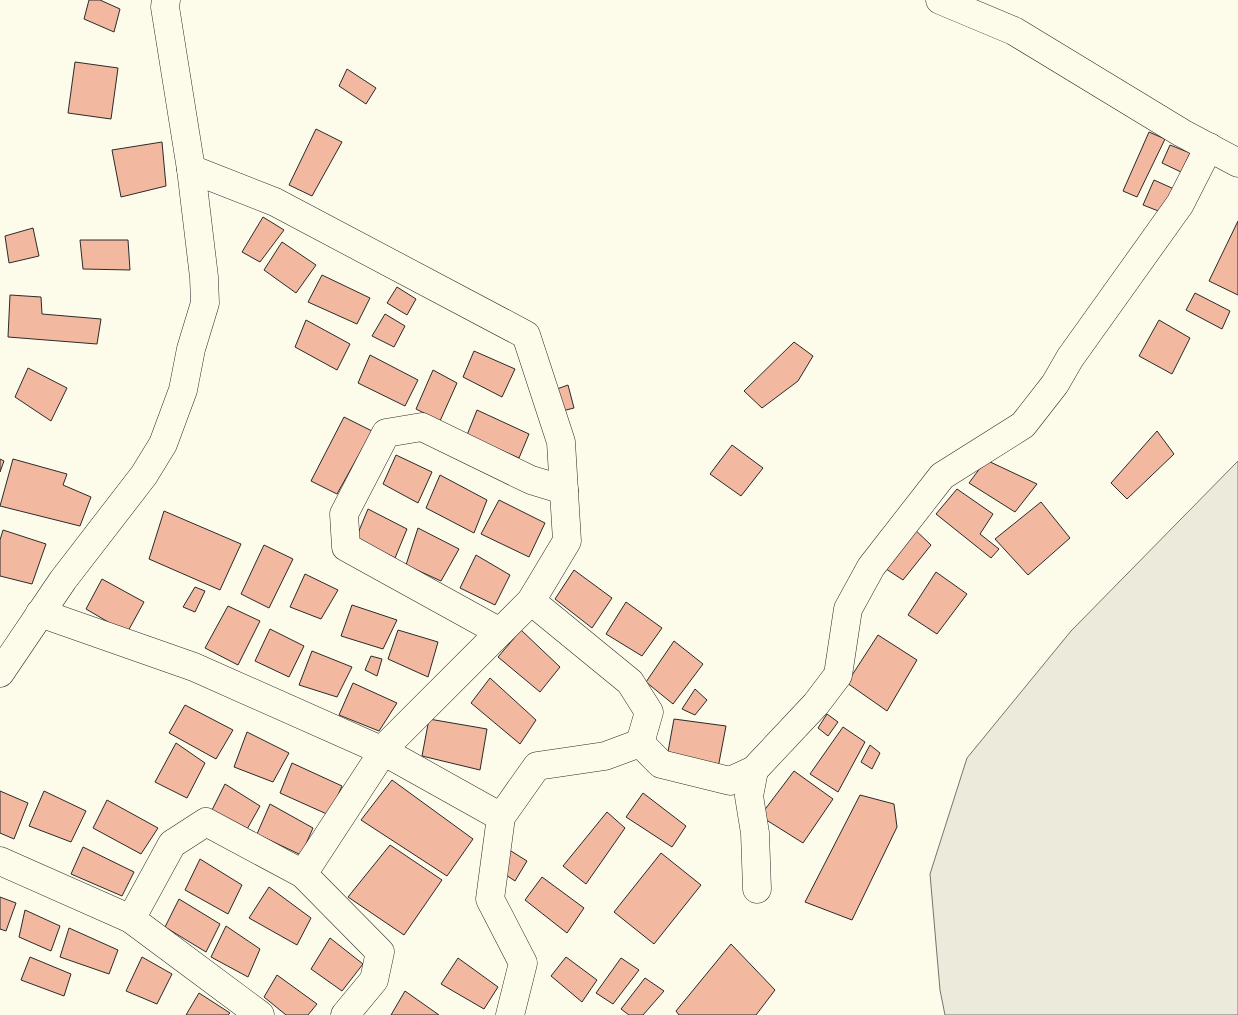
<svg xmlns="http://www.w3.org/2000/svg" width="1238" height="1015" font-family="Karla,sans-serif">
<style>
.green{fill:#ecebdb;stroke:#74746e}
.building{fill:#f2b8a0;stroke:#2b2b2b}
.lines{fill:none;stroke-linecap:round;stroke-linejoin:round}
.minor-casing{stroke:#2b2b2b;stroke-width:29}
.minor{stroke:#fdfbea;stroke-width:28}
</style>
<rect width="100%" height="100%" fill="#fdfbea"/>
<path class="green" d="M1238,461v554h-293l-5,-25 -10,-116 37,-116 104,-127z"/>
<g class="building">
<path d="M89,0h11l20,9 -6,23 -30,-13z"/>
<path d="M75,62l43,6 -7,51 -43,-6z"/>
<path d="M347,69l29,19 -10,16 -27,-18z"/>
<path d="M316,129l26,13 -30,54 -23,-11z"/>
<path d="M1149,132l16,7 -28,58 -14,-6z"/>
<path d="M162,142l4,44 -45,11 -9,-47z"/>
<path d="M1170,145l20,8 -9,19 -19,-9z"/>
<path d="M1154,180l20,9 -13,23 -18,-7z"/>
<path d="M263,217l21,13 -24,32 -18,-10z"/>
<path d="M1238,221v74l-29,-14z"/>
<path d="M33,228l6,28 -30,7 -4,-27z"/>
<path d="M80,240h48l2,30 -47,-1z"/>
<path d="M282,242l34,23 -20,28 -32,-23z"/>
<path d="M322,275l48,23 -13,26 -49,-22z"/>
<path d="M397,287l19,12 -9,16 -20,-12z"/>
<path d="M1195,293l35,18 -8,18 -36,-19z"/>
<path d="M10,295l31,2 1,17 59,5 -4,25 -89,-7z"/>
<path d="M385,314l20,12 -11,21 -22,-11z"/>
<path d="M306,320l44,24 -13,26 -42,-23z"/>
<path d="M1159,320l31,18 -18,36 -33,-18z"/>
<path d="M794,342l19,14 -15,25 -36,27 -18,-17z"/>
<path d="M474,351l41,18 -13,28 -39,-20z"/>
<path d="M370,355l48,25 -13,26 -47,-23z"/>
<path d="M28,368l39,20 -16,33 -36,-24z"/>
<path d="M433,370l24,13 -17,38 -24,-12z"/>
<path d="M568,385l6,23 -12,3 -5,-22z"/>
<path d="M477,410l52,24 -10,24 -52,-23z"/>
<path d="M344,417l28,14 -35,63 -26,-13z"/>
<path d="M1157,431l17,23 -47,45 -16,-16z"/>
<path d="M732,445l31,23 -22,28 -31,-22z"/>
<path d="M396,455l36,17 -14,31 -35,-19z"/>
<path d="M0,459l4,2 -4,11z"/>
<path d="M13,459l54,15 -4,11 28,12 -11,29 -80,-20z"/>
<path d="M986,460l51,24 -22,28 -46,-29z"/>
<path d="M440,475l47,25 -13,33 -48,-25z"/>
<path d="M957,489l36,25 -13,20 19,15 -8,9 -55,-44z"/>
<path d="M499,500l46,23 -16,34 -48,-23z"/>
<path d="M1041,502l29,36 -42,37 -33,-36z"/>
<path d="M368,509l39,20 -12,29 -39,-20z"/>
<path d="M164,511l77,33 -21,46 -71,-31z"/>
<path d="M910,525l21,20 -28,35 -23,-15z"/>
<path d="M418,528l41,21 -18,32 -35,-16z"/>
<path d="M3,530l43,14 -14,40 -32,-8v-36z"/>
<path d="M264,545l29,14 -24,49 -28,-14z"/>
<path d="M476,555l34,20 -15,30 -35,-17z"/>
<path d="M574,570l38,28 -20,30 -37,-29z"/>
<path d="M936,572l31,22 -30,40 -29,-19z"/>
<path d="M305,574l33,16 -17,29 -31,-12z"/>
<path d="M102,579l42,23 -17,31 -41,-24z"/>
<path d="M195,587l10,4 -10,21 -12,-5z"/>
<path d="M626,602l36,26 -20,28 -36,-22z"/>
<path d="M352,605l45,15 -14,29 -42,-13z"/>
<path d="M228,606l32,15 -22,44 -33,-17z"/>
<path d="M270,629l34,17 -15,31 -34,-16z"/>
<path d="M398,630l40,12 -10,35 -40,-18z"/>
<path d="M521,630l39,37 -20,25 -42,-35z"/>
<path d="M878,635l39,25 -30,51 -40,-28z"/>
<path d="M674,641l29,23 -30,40 -27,-22z"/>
<path d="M312,651l40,16 -15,30 -38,-12z"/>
<path d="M371,656l11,3 -5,17 -12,-6z"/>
<path d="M490,678l46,42 -16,24 -49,-41z"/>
<path d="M353,683l44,20 -18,28 -40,-16z"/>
<path d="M695,689l12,11 -12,15 -13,-6z"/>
<path d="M185,705l48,25 -17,29 -47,-26z"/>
<path d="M827,714l11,8 -10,14 -10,-8z"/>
<path d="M429,719l58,10 -7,41 -58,-14z"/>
<path d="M674,719l52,7 -8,42 -51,-11z"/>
<path d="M843,727l22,15 -27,50 -28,-18z"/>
<path d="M247,732l42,21 -16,29 -39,-15z"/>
<path d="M176,743l29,20 -18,35 -32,-16z"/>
<path d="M870,745l10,8 -8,16 -11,-7z"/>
<path d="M292,763l50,23 -13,29 -49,-22z"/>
<path d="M794,771l39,28 -30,44 -43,-27z"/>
<path d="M392,780l81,59 -26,37 -86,-56z"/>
<path d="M225,784l35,22 -14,25 -35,-19z"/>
<path d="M0,791l28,12 -14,36 -14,-6z"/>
<path d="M44,791l42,20 -15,31 -42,-16z"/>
<path d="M643,793l43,33 -14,21 -46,-30z"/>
<path d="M860,795l34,9 3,23 -45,93 -47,-18z"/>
<path d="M107,800l51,28 -17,26 -48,-26z"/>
<path d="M270,804l43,24 -12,27 -44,-21z"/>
<path d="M607,812l18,16 -39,56 -23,-18z"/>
<path d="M390,845l52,35 -38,55 -56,-38z"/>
<path d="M83,847l51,25 -12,24 -51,-22z"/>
<path d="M511,851l16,10 -12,20 -15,-10z"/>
<path d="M661,853l40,32 -47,59 -40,-32z"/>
<path d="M200,859l42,26 -14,29 -43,-24z"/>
<path d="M542,877l42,31 -17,25 -42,-33z"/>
<path d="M269,887l42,31 -14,27 -48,-27z"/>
<path d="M0,897l16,6 -10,28 -6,-2z"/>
<path d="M179,899l41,25 -14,28 -41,-25z"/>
<path d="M25,910l35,16 -9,25 -32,-14z"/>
<path d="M226,926l34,23 -12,28 -37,-20z"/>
<path d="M69,928l49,22 -9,24 -49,-17z"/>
<path d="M330,938l33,26 -21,27 -31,-22z"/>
<path d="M731,944l44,46 -19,25h-77l-3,-4z"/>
<path d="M30,957l41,17 -7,22 -43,-16z"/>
<path d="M142,957l30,17 -15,30 -31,-13z"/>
<path d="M566,957l31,23 -15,22 -31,-26z"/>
<path d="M458,958l40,29 -14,22 -43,-25z"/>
<path d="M621,958l18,12 -26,34 -17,-11z"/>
<path d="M277,975l40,29 -9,11h-22l-22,-18z"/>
<path d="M645,978l19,13 -21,24h-14l-8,-6z"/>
<path d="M405,991l34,24h-48z"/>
<path d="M199,993l31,20 -2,2h-42z"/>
</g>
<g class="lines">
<defs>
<g id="minor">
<path d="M940,0l74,31 168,102 56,30"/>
<path d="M191,169l84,33 251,133 35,107 6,99 -36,60 -143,143 -85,130"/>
<path d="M40,613l154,54 189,84 118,66"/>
<path d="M500,632l-154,-85 -2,-33 42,-81 36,-6 109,53 33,10"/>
<path d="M0,673l63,-93 81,-105 19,-31 20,-54 8,-41 14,-46 -1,-26 -13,-108 -26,-162 1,-7"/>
<path d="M640,743l21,21 69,17 24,-11"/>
<path d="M0,861l131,58 129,96"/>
<path d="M757,889l-2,-56 -6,-37 5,-26 62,-66 22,-29 10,-66 23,-42 71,-91 81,-51 32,-41 15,-26 110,-154 29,-57"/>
<path d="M131,919l41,-75 34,-22 97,52 77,78 -6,28 -29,35"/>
<path d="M510,1015l13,-52 -33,-64 11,-82 36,-51 68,-10 35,-13 9,-31 -19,-30 -99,-81"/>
</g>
</defs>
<use href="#minor" class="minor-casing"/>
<use href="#minor" class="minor"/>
</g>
</svg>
